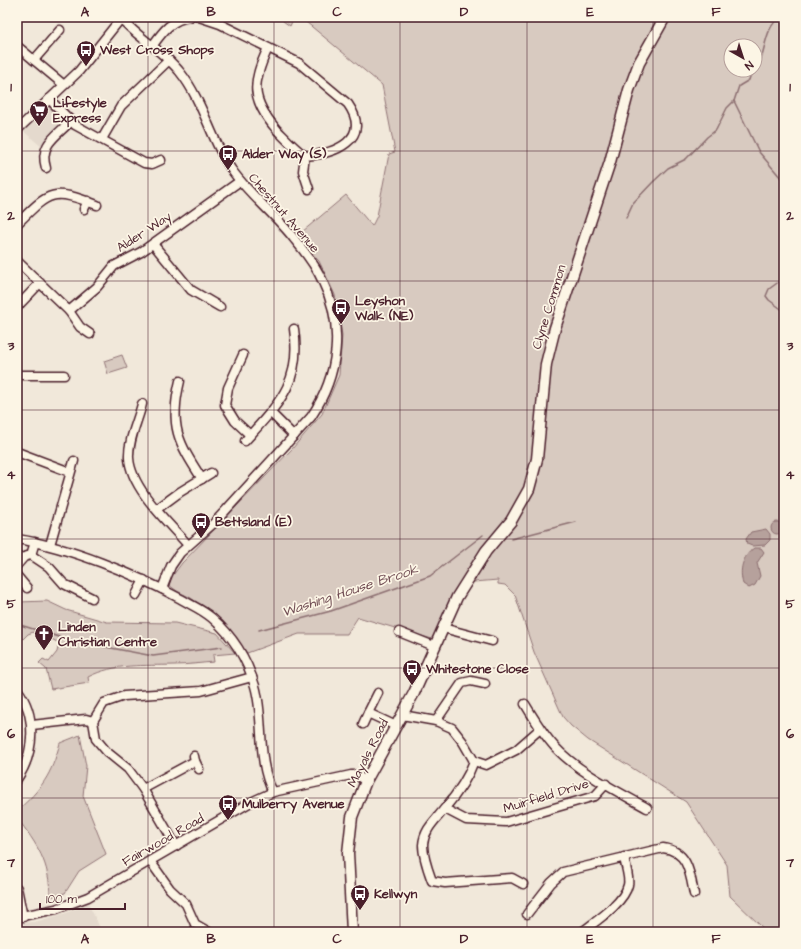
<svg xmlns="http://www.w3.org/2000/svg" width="801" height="949" font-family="'Architects Daughter',sans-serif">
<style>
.built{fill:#e4d9cd}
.green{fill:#d8cac0;stroke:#917476;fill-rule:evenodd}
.water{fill:#b6a19c;stroke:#8b6d6f}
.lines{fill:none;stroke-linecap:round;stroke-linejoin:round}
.stream{stroke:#8b6d6f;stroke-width:1.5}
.minor-casing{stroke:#4a1f2b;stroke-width:11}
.major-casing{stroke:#4a1f2b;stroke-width:13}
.minor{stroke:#fcf5e5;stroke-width:8}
.major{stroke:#fcf5e5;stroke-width:10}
.grid{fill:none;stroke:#4a1f2b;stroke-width:1;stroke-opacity:0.55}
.labels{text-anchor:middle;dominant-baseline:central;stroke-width:3.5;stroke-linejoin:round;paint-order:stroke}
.poi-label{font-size:13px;font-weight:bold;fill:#4a1f2b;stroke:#fcf5e5;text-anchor:start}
.street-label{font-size:13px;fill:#4a1f2b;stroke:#fcf5e5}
.water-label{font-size:14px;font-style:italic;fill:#704c53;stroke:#fcf5e5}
.neatline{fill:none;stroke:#4a1f2b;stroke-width:1.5}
.grid-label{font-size:13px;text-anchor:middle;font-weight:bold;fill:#4a1f2b}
</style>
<rect width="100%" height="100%" fill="#f1e8da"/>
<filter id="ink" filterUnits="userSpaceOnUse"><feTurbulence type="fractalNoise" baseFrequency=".025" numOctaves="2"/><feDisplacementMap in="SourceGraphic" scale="8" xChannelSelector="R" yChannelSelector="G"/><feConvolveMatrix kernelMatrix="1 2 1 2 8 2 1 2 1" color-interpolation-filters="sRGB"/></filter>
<g filter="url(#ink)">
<g class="built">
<path d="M49,104l17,18 -23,26 -22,-19z"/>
<path d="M88,903l14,29h-85v-9l18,-1 31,-9z"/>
</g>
<g class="green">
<path d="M285,17h9l-4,9 -7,-5z"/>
<path d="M300,17h484v915h-33l12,-4 -33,-32 -3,-31 -41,-63 -98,-62 -17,-14 -8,-9 -29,-65 -19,-57 -10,-10 -7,-1v-4l-36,3 -30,56 -74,-22 -11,17h-48l-52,19 -21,-27 -35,-28 -14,-7 -8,-6 2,-7 11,-15 110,-114 30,-35 17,-39 3,-40 -7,-40 -16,-34 -23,-24 50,-42 26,31 5,-10 12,-62 6,-2 -13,-67zM731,46h24v24h-24z"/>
<path d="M122,355l5,13 -19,6 -4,-13z"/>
<path d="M17,601l2,1 28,-1 19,9 41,12 68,1 42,10 18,20 -22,2 1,7c-13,1 -27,3 -40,3 -30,1 -59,-2 -86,12l1,6 -38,6 -5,-20 -7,-6 4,-4 6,3 8,-10 2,-9 -23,-12 -8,3 -5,5 -6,-3z"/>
<path d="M80,735l6,31 -3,30 23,58 -27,17 -14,22 -15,4c0,-34 -13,-53 -33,-79v-7c25,-23 34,-35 43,-68z"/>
</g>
<g class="water">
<circle cx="777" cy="528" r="6"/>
<path d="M766,529l4,5v6l-5,5 -13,1 -5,-2 -1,-5 5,-7z"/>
<path d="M754,548h7l3,4 -7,11 3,13 -5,9 -6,3 -6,-4c-4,-14 -1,-27 11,-36z"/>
</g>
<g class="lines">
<g class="stream">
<path d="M755,67c12,-10 7,-37 25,-50"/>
<path d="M734,101l25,51 22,26"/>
<path d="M626,218l7,-15 20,-21 15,-14 18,-9 21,-22 9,-7 11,-22 7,-7 5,-15 10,-6 3,-10"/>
<path d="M784,278l-15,11 -3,7 3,4 15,11"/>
<path d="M511,539l65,-17"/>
<path d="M17,624l52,16 84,16 69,-9"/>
<path d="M259,630l72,-19 99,-35 53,-41"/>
</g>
<defs>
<g id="minor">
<path d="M120,17c16,20 43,33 60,55 24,30 31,70 54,101 18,24 43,43 61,67 10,12 21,26 27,40 23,46 17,95 -11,137l-96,105 -35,31 -9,13 -9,23"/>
<path d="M199,17l21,7 79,39 49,41c25,36 -14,50 -43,52"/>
<path d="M153,45c10,-14 19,-26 37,-28"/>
<path d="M17,46l47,39"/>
<path d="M268,48c-16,35 -18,51 9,82 9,9 17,18 28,26l-2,15 6,18"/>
<path d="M34,60l26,-30"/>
<path d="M49,99l26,26 69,38 8,1 9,-4"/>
<path d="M17,130l62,-59 43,-54"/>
<path d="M102,139l19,-33 48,-46"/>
<path d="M46,168c-7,-23 9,-31 24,-46"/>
<path d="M84,209l4,-8"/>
<path d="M17,224c33,-33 35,-36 80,-19"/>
<path d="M153,244l38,46 29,17"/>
<path d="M17,261l52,50 28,-24 17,-21 27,-14 99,-71"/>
<path d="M17,307l23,-24"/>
<path d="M69,311l11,16 10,7"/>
<path d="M243,355l-15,33 -3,17 10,16 15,14"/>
<path d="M17,375h47"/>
<path d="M180,381c-11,45 -2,61 22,98"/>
<path d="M142,404c-4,17 -14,36 -13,54 2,31 40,65 59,87"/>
<path d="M270,412l24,24"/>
<path d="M245,441c33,-37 57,-58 49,-112"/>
<path d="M17,452l53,20"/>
<path d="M157,509l23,-17 31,-19"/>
<path d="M17,539c52,8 118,35 164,60 10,6 22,11 31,19 21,18 35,41 43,68 10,34 1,74 18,106"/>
<path d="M50,545l24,-84"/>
<path d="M31,555l18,12 15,17 28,14"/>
<path d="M17,565l7,-8 7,-2 4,-13"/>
<path d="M17,576l10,12"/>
<path d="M136,595l8,-15"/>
<path d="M443,628l49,13"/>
<path d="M399,632l35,14"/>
<path d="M17,689c20,26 18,64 0,90"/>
<path d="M378,693l-10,20 28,13"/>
<path d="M525,704c9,15 18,30 30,43 23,25 62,44 92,61"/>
<path d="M402,715l34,6 16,7 11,14 11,19 12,4 30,-15 24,-21"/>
<path d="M436,721l26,-38 9,-2 14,3"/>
<path d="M363,724l5,-11"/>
<path d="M32,725l54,-6 7,2"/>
<path d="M195,761l4,8"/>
<path d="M474,761c-6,17 -17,33 -29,47 -9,12 -21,21 -22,37 0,12 5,25 9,36l13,2 67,-5 11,6"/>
<path d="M143,789l52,-28 -1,-5"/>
<path d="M445,809l21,11 40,2 89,-26 11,-12"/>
<path d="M176,846l-33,-57 -15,-20 -21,-17 -11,-13 -3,-18 11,-18 20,-7 77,-5 51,-14"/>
<path d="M150,861l20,28 16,15 9,20 14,8"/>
<path d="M17,888l6,29"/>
<path d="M527,914l24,-31 12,-11 100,-24c25,3 27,25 31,46"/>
<path d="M17,917l39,-8 32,-12 161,-94 24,-11 78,-17h5l10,6"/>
<path d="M582,932c14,-11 42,-29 46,-47 2,-7 -3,-20 -4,-28"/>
</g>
<path id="major" d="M352,932l-4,-79 4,-36 14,-36 48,-88 43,-96 29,-46 25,-30 18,-32 8,-30 9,-95 9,-36 55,-166 19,-72 10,-27 26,-46"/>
</defs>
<use href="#minor" class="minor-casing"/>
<use href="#major" class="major-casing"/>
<use href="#minor" class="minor"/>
<use href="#major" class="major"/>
</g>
</g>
<path class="grid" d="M148,17v915M274,17v915M400,17v915M527,17v915M653,17v915M17,151h767M17,281h767M17,410h767M17,539h767M17,668h767M17,798h767"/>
<defs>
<symbol id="bus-pin" viewBox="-11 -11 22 30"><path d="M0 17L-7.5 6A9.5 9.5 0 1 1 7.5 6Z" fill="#4a1f2b" stroke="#fcf5e5"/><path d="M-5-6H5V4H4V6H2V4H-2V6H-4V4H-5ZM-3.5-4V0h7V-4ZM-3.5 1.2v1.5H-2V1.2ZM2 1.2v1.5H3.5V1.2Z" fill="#fff"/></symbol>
<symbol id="supermarket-pin" viewBox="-11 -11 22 30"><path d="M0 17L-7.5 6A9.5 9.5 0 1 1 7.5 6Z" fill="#4a1f2b" stroke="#fcf5e5"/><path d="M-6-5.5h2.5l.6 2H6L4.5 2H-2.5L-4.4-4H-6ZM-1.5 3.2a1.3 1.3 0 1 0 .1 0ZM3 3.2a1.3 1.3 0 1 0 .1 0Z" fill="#fff"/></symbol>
<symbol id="church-pin" viewBox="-11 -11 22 30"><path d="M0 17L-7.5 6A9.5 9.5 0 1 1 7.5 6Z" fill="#4a1f2b" stroke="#fcf5e5"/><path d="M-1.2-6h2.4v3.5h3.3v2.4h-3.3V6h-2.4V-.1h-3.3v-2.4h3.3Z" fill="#fff"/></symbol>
</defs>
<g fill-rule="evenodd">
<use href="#bus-pin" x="75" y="39" width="22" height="30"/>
<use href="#supermarket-pin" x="28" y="99" width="22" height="30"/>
<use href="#bus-pin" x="217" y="143" width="22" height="30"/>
<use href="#bus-pin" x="330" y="297" width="22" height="30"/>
<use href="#bus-pin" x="190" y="511" width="22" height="30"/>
<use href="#church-pin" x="33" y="623" width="22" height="30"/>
<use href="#bus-pin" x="401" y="658" width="22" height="30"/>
<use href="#bus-pin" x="217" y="793" width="22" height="30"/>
<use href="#bus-pin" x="349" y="883" width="22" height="30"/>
</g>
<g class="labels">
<g class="poi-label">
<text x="100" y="50">West Cross Shops</text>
<text x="53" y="103">Lifestyle<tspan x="53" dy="15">Express</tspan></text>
<text x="242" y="154">Alder Way (S)</text>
<text x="355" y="301">Leyshon<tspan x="355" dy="15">Walk (NE)</tspan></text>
<text x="215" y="522">Bettsland (E)</text>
<text x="58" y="627">Linden<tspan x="58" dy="15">Christian Centre</tspan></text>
<text x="426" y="669">Whitestone Close</text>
<text x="242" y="804">Mulberry Avenue</text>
<text x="374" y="894">Kellwyn</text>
</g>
<g class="street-label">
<text transform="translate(284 213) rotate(49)">Chestnut Avenue</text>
<text transform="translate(144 232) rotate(-33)">Alder Way</text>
<text transform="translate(549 307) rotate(-73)">Clyne Common</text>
<text transform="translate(368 753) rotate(-63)">Mayals Road</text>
<text transform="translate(546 796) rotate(-17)">Muirfield Drive</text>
<text transform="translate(163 840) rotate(-30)">Fairwood Road</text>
</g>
<g class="water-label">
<text transform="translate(350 591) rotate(-18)">Washing House Brook</text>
</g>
</g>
<rect width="801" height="949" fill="none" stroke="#fcf5e5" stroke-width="44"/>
<g transform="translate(743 58) rotate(141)"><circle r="19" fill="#fcf5e5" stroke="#b59f9b"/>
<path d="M0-3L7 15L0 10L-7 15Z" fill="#4a1f2b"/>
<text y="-6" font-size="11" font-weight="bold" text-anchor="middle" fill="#4a1f2b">N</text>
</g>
<path d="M40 903v6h85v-6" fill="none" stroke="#4a1f2b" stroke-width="2"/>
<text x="46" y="903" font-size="12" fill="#4a1f2b" stroke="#fcf5e5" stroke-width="3" paint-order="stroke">100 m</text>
<rect x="22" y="22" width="757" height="905" class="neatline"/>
<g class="grid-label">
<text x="85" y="16">A</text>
<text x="211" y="16">B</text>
<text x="337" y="16">C</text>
<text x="464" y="16">D</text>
<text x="590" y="16">E</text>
<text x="716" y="16">F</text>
<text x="11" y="91">1</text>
<text x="790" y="91">1</text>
<text x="11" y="220">2</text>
<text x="790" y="220">2</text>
<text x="11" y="350">3</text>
<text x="790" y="350">3</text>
<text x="11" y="479">4</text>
<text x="790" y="479">4</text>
<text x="11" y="608">5</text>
<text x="790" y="608">5</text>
<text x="11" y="738">6</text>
<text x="790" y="738">6</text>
<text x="11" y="867">7</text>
<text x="790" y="867">7</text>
<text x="85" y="943">A</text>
<text x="211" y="943">B</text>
<text x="337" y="943">C</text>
<text x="464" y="943">D</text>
<text x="590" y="943">E</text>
<text x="716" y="943">F</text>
</g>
</svg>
